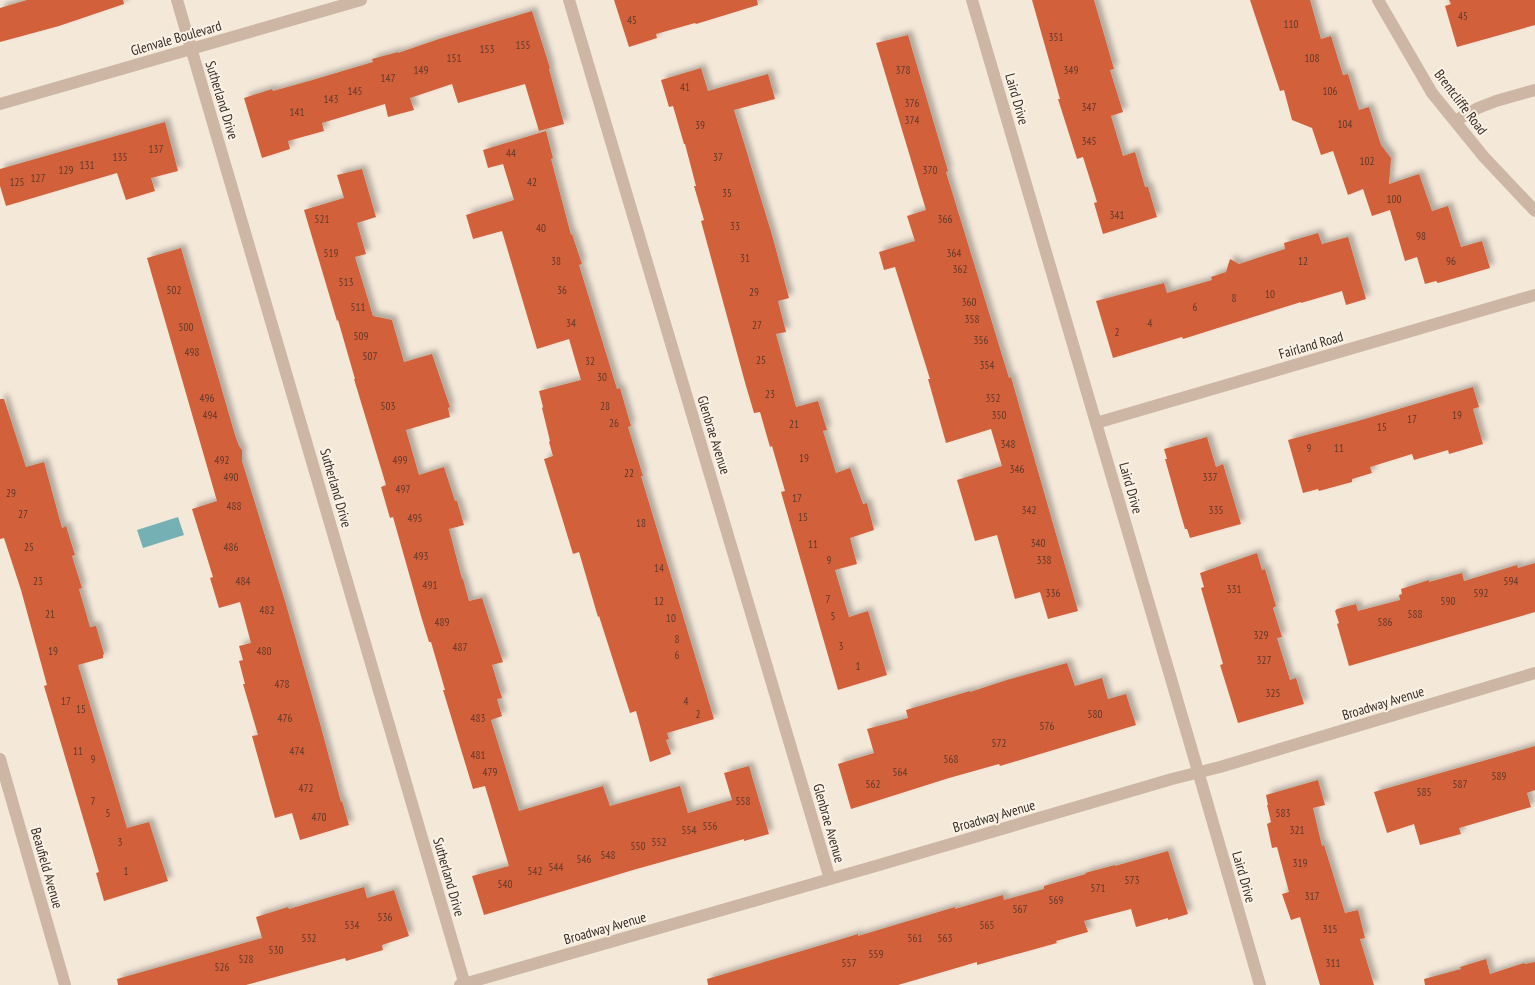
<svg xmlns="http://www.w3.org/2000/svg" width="1535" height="985" font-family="'PT Sans Narrow',sans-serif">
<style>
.water{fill:#75b1b4}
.building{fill:#d2603a;filter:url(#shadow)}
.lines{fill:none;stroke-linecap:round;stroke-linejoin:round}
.street{stroke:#cdb7a4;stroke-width:12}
.labels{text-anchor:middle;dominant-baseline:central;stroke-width:4;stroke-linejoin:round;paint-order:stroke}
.number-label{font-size:11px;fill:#5e392b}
.street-label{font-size:14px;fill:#382c26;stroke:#fbf2e6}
</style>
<defs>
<filter id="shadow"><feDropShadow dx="4.5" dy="-4.5" stdDeviation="2.5" flood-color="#0004"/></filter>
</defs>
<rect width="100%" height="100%" fill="#f4e8d9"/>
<path class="water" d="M178,517l6,18 -41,13 -6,-18z"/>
<g class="building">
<path d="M27,0h96l1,4 -65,22 -59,16v-34z"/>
<path d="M614,0h143l1,5 -62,19 -1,-1 -39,11 1,4 -28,9z"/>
<path d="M1032,0h62l20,69 -4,1 13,42 -12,4 12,40 12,-4 10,35h3l9,30 -54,17 -9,-31 3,-1 -14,-45 -6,2 -19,-60h2z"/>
<path d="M1250,0h60l11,39 10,-3 12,39 5,-1 11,36 10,-3 12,38 10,13 -2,26 30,-10 13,37 16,-5 13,41 21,-6 8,27 -52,15 -2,-2 -11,3 -8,-27 -12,4 -15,-51 -18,6 -9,-27 -15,6 -15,-44 -12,4 -9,-27 -20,-8 -8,-30 -4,1z"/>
<path d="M1449,0h86v25l-78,22 -12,-41 6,-2z"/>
<path d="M532,11l18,57 -1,1 15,55 -25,7 -14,-47 -67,19 -6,-19 -42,14 4,12 -26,7 -3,-13 -63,19 2,8 -36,10 2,8 -28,9 -18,-60 28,-9 1,2 36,-10 64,-19 -1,-3 26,-7v1l41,-14z"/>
<path d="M908,35l40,136 -2,1 63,206 2,-1 67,234 -30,8 -8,-27 -25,7 -18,-64 -22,6 -18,-61 45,-14 -11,-37 -45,14 -18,-64h2l-35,-112 -11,3 -5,-18 36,-11 -8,-25 19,-6 -50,-167z"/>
<path d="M701,68l7,23 60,-17 7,25 -41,11 38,125 17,63 -11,3 8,31 -10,2 20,73 22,-6 9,29 -4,1 13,42 14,-5 13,36 4,-1 7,27 -24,8 7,26 -22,6 14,47 19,-6 19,64 -49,15 -57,-198 4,-1 -13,-45 -2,1 -10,-35 -6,1 -8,-27 -45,-165 3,-1 -10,-34h2l-11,-42h-1l-11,-38 -4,1 -8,-27z"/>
<path d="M165,122l13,49 -27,7 4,13 -29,9 -9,-27 -111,33 -6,-20v-17z"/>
<path d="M546,131l7,27 -2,1 20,76 1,-1 10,30 -3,1 38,124 3,-1 11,38 -3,1 15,49h-2l73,243 -47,14 2,6 -3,1 5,14 -21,8 -14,-51 -6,2 -31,-97 -1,1 -19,-65 -6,2 -29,-95 9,-3 -4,-14 1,-1 -8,-33 1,-1 -4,-16 42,-11 -12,-41 -32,10 -35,-118 -29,8 -7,-24 48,-15 -11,-36 -15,4 -5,-18z"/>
<path d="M362,169l14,48 -19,6 9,31 -11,3 18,59 19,4 12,42 28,-8 18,53 -2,1 2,9 -44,13 13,45 25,-8 11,34h2l7,24 -15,4 13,50h1l6,22 13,-3 21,64 -11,3 10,33 -5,1 5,17 -11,4 28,91 84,-25 7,20 70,-20 8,27 44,-13 -8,-27 25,-7 20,68 -25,7v-2l-111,31 -149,45 -12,-39 37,-10 -24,-80 -12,3 -30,-99h2l-14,-48h-2l-8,-26 -28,-99 -3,1 -9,-31 5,-2 -32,-106h1l-17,-59 -1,1 -33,-111 40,-12 -7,-23z"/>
<path d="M1318,233l4,11 26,-7 18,62 -20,6 -4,-14 -41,12v-1l-80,25 -38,12 -1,-2 -69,21 -17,-57 68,-18 3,10 45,-13 -1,-3 15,-5 4,-13 9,5 46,-15 -1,-6z"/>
<path d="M181,248l54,187 4,11 3,4v11l43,140 36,126 20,75 1,-1 7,24 -49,15 -8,-27 -17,5 -23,-82 6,-1 -15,-51h2l-6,-23 4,-1 -4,-14 12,-3 -11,-41 -21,6 -9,-30 3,-1 -21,-68 25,-8 -70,-243z"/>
<path d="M1473,387l6,20 -6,2 10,35 -34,10 -1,-4 -34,10 -2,-6 -42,13 2,6 -20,6v3l-33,9 -1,-2 -15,4 -15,-53 70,-19z"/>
<path d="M0,399h4l22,68 18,-5 18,66 4,-2 9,29 -3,1 10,32 -3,1 11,38 6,-1 8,28 -1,1v3l-25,7 49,163 22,-6 19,59 -64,20 -8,-28 3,-1 -55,-186 3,-1 -26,-95 -17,-52 -4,1z"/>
<path d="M1207,437l9,30 7,-3 18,60 -51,14 -3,-9h-2l-5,-17 -15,-53h2l-3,-10z"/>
<path d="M1257,553l5,17 3,-1 11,37 -3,2 9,29 -5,1 13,42 6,-2 8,26 -66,19 -18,-58 3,-1 -22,-76 3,-1 -4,-14z"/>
<path d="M1535,563v49l-186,54 -12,-42 2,-1 -4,-12 2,-2 19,-5 2,7 42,-11 -1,-5 3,-1 -1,-5 28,-9v2l33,-9 2,8 53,-16 1,3z"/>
<path d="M1067,663l8,23 27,-8 6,21 18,-5 10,31 -136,41 -1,-2 -50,14 -98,31 -13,-45 36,-11 -7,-24 41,-11 -2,-8 64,-19v1l37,-12z"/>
<path d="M1535,746v44l-8,3 4,14 -72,21 2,6 -41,11 -6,-21 -27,9 -13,-41z"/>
<path d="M1318,780l7,25 -12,3 9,38 2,-1 21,68 13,-3 7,28 -5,1 14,46h-54l-20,-68 -9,3 -9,-26 7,-2 -12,-45 -5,1 -5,-24 4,-2 -4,-17h1l-2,-10z"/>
<path d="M1168,851l20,63 -20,6v-2l-32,9 -5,-18 -47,12 4,11 -32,9 1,2 -80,22v-3l-79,23h-190l-1,-6 125,-37 26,-8v2l97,-29v2l48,-14 1,5 40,-11v-3l42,-12 -1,-1 30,-8v1z"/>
<path d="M364,887l3,11 27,-8 15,46 -27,9 1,5 -37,11 -1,-3 -99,27h-128l-1,-6 145,-41 -6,-21 32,-10 1,2z"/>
<path d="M1486,959l4,15 34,-11 1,1 10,-2v23h-110l-1,-6 37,-10 -1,-2z"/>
</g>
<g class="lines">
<g class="street">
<path d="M177,0l288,985"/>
<path d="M569,0l261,879"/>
<path d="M972,0l219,747 69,238"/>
<path d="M1378,0l54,93 52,64 51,54"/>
<path d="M0,104l361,-104"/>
<path d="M1455,121l23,-13 18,-7 39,-11"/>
<path d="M1096,423l439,-128"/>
<path d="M0,759l65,226"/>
<path d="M460,985l419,-120 293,-86 48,-12 315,-94"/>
</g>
</g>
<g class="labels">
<g class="number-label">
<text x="1463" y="16">45</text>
<text x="632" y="20">45</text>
<text x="1291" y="24">110</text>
<text x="1056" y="37">351</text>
<text x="523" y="45">155</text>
<text x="487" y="49">153</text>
<text x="454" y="58">151</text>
<text x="1312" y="58">108</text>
<text x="421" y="70">149</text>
<text x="903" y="70">378</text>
<text x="1071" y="70">349</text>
<text x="388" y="78">147</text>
<text x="685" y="87">41</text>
<text x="355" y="91">145</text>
<text x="1330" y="91">106</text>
<text x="331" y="99">143</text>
<text x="912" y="103">376</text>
<text x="1089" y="107">347</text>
<text x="297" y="112">141</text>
<text x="912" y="120">374</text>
<text x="1345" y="124">104</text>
<text x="700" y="125">39</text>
<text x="1089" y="141">345</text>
<text x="156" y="149">137</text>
<text x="511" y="153">44</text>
<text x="120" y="157">135</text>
<text x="718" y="157">37</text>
<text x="1367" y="161">102</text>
<text x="87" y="165">131</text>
<text x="66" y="170">129</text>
<text x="930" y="170">370</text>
<text x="38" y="178">127</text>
<text x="17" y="182">125</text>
<text x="532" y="182">42</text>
<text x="727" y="193">35</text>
<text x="1394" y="199">100</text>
<text x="1117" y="215">341</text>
<text x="322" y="219">521</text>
<text x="945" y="219">366</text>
<text x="735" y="226">33</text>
<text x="541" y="228">40</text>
<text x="1421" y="236">98</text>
<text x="331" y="253">519</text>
<text x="954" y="253">364</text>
<text x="745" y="258">31</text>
<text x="556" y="261">38</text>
<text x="1303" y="261">12</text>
<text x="1451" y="261">96</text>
<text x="960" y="269">362</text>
<text x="346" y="282">513</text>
<text x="174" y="290">502</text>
<text x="562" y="290">36</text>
<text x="754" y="292">29</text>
<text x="1270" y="294">10</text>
<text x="1234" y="298">8</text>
<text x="969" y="302">360</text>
<text x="358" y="307">511</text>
<text x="1195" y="307">6</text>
<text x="972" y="319">358</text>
<text x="571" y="323">34</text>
<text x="1150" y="323">4</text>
<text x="757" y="325">27</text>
<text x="186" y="327">500</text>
<text x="1117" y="332">2</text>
<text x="361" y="336">509</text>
<text x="981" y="340">356</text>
<text x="192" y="352">498</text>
<text x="370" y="356">507</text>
<text x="761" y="360">25</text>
<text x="590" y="361">32</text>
<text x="987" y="365">354</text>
<text x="602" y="377">30</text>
<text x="770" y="394">23</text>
<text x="207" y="398">496</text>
<text x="993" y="398">352</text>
<text x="388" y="406">503</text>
<text x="605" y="406">28</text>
<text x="210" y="415">494</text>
<text x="999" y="415">350</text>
<text x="1457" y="415">19</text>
<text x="1412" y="419">17</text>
<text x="614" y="423">26</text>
<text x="794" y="424">21</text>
<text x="1382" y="427">15</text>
<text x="1008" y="444">348</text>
<text x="1309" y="448">9</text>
<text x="1339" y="448">11</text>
<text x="804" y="458">19</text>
<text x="222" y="460">492</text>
<text x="400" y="460">499</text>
<text x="1017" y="469">346</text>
<text x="629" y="473">22</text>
<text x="231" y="477">490</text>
<text x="1210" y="477">337</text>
<text x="403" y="489">497</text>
<text x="11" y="493">29</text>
<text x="797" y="498">17</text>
<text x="234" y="506">488</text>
<text x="1029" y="510">342</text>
<text x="1216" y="510">335</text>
<text x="23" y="514">27</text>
<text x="803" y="517">15</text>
<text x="415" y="518">495</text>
<text x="641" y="523">18</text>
<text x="1038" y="543">340</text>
<text x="813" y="544">11</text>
<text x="29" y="547">25</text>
<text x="231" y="547">486</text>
<text x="421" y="556">493</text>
<text x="829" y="560">9</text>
<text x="1044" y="560">338</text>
<text x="659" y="568">14</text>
<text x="38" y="581">23</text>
<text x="243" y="581">484</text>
<text x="1511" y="581">594</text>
<text x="430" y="585">491</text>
<text x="1234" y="589">331</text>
<text x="1053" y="593">336</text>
<text x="1481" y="593">592</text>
<text x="828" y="599">7</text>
<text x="659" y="601">12</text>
<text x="1448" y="601">590</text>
<text x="267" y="610">482</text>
<text x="50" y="614">21</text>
<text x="1415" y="614">588</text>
<text x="833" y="616">5</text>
<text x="671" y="618">10</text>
<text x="442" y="622">489</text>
<text x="1385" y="622">586</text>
<text x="1261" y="635">329</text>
<text x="677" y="639">8</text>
<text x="841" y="646">3</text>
<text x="460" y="647">487</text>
<text x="53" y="651">19</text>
<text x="264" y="651">480</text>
<text x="677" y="655">6</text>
<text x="1264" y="660">327</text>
<text x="858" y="666">1</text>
<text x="282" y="684">478</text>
<text x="1273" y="693">325</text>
<text x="66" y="701">17</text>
<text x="686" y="701">4</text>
<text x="81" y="709">15</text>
<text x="698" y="714">2</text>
<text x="1095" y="714">580</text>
<text x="285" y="718">476</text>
<text x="478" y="718">483</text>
<text x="1047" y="726">576</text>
<text x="999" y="743">572</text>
<text x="78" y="751">11</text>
<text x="297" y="751">474</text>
<text x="478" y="755">481</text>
<text x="93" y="759">9</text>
<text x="951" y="759">568</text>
<text x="490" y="772">479</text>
<text x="900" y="772">564</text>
<text x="1499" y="776">589</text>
<text x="873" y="784">562</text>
<text x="1460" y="784">587</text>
<text x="306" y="788">472</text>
<text x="1424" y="792">585</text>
<text x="93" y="801">7</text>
<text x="743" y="801">558</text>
<text x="108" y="813">5</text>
<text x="1283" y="813">583</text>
<text x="319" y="817">470</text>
<text x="710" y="826">556</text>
<text x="689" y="830">554</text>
<text x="1297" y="830">321</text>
<text x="120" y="842">3</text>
<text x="659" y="842">552</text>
<text x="638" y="846">550</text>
<text x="608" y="855">548</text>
<text x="584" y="859">546</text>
<text x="1300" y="863">319</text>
<text x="556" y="867">544</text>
<text x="126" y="871">1</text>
<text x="535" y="871">542</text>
<text x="1132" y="880">573</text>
<text x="505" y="884">540</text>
<text x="1098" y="888">571</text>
<text x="1312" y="896">317</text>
<text x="1056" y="900">569</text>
<text x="1020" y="909">567</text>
<text x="385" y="917">536</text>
<text x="352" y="925">534</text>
<text x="987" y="925">565</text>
<text x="1330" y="929">315</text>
<text x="309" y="938">532</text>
<text x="915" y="938">561</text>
<text x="945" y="938">563</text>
<text x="276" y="950">530</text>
<text x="876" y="954">559</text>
<text x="246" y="959">528</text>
<text x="849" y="963">557</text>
<text x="1333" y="963">311</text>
<text x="222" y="967">526</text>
</g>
<g class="street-label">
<text transform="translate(176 38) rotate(-16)">Glenvale Boulevard</text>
<text transform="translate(1017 99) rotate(74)">Laird Drive</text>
<text transform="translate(222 100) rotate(73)">Sutherland Drive</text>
<text transform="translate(1461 102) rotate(53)">Brentcliffe Road</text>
<text transform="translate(1311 345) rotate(-16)">Fairland Road</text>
<text transform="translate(714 435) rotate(73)">Glenbrae Avenue</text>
<text transform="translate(336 488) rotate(74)">Sutherland Drive</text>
<text transform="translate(1131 488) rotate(74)">Laird Drive</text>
<text transform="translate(1383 703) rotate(-17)">Broadway Avenue</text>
<text transform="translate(994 816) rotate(-16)">Broadway Avenue</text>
<text transform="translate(829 823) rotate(74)">Glenbrae Avenue</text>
<text transform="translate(47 868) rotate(74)">Beaufield Avenue</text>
<text transform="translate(449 877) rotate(74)">Sutherland Drive</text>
<text transform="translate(1244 877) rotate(74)">Laird Drive</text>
<text transform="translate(605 928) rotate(-16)">Broadway Avenue</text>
</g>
</g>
</svg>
